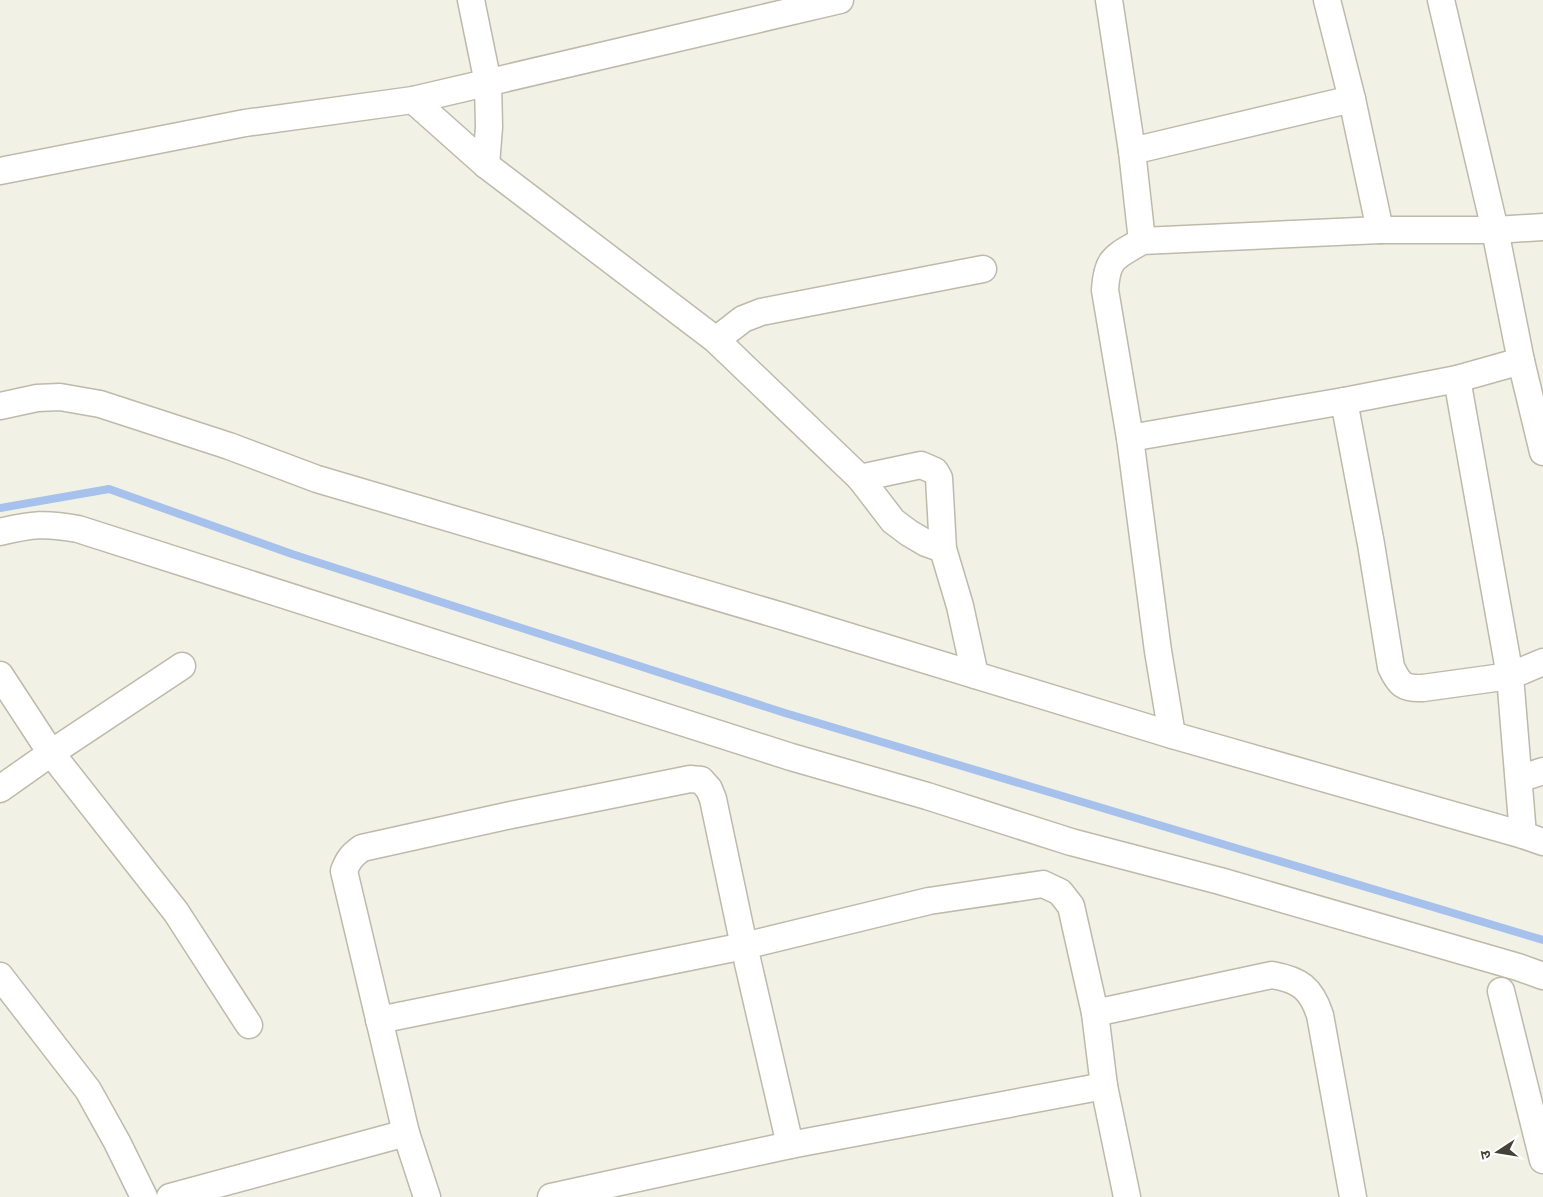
<svg xmlns="http://www.w3.org/2000/svg" width="1543" height="1197" font-family="'Roboto Condensed','Noto Sans Devanagari',sans-serif">
<style>
.lines{fill:none;stroke-linecap:round;stroke-linejoin:round}
.stream{stroke:#a5c1ec;stroke-width:8}
.street-casing{stroke:#bdbaa9;stroke-width:29}
.street{stroke:#fff;stroke-width:26}
</style>
<rect width="100%" height="100%" fill="#f2f1e6"/>
<g class="lines">
<path class="stream" d="M0,508l109,-19 183,65 493,159 758,227"/>
<defs>
<g id="street">
<path d="M471,0l17,83 1,44 -3,38"/>
<path d="M1109,0l23,151 10,90"/>
<path d="M1327,0l25,99 28,131"/>
<path d="M1441,0l54,230 26,131 22,91"/>
<path d="M413,100l73,65 230,175 144,138 33,43 16,12 17,10 17,6"/>
<path d="M1132,151l220,-52"/>
<path d="M0,171l245,-48 168,-23 427,-100"/>
<path d="M716,340l27,-21 18,-7 222,-43"/>
<path d="M1457,379l53,297 13,159"/>
<path d="M1344,401l27,143 20,123c8,17 12,22 32,21l87,-12 33,-14"/>
<path d="M0,406l37,-8 23,-1 40,7 129,42 88,33 468,138 387,118 351,100 20,7"/>
<path d="M1130,438l214,-37 113,-22 64,-18"/>
<path d="M860,478l61,-13 14,6 4,7 4,71 17,57 15,69"/>
<path d="M0,532c32,-8 46,-9 78,-3l713,228 136,39 144,46 149,39 298,86 25,9"/>
<path d="M0,675l51,78 125,159 73,113"/>
<path d="M1172,735l-14,-84 -28,-213 -25,-148c2,-33 10,-33 37,-49l238,-11h115l48,-3"/>
<path d="M1519,779l24,-8"/>
<path d="M0,789l51,-36 131,-87"/>
<path d="M0,976l88,114 29,52 27,55"/>
<path d="M1501,991l42,169"/>
<path d="M1095,1013l177,-38c28,5 39,13 48,40l33,182"/>
<path d="M379,1020l365,-74 185,-45 114,-17 17,8 11,14 24,107 9,73 23,111"/>
<path d="M170,1197l236,-64"/>
<path d="M427,1197l-21,-64 -62,-262c4,-11 8,-16 18,-23l149,-33 179,-36 11,1 8,9 4,10 31,147 46,199"/>
<path d="M551,1197l239,-52 314,-59"/>
</g>
</defs>
<use href="#street" class="street-casing"/>
<use href="#street" class="street"/>
</g>
<g transform="translate(1498 1152) rotate(258)" stroke="#ffffff" stroke-width="4" paint-order="stroke">
<path d="M0-4L9 19L0 12L-9 19Z" fill="#444136"/>
<text y="-8" font-size="14" font-weight="bold" text-anchor="middle" fill="#444136">उ</text>
</g>
</svg>
